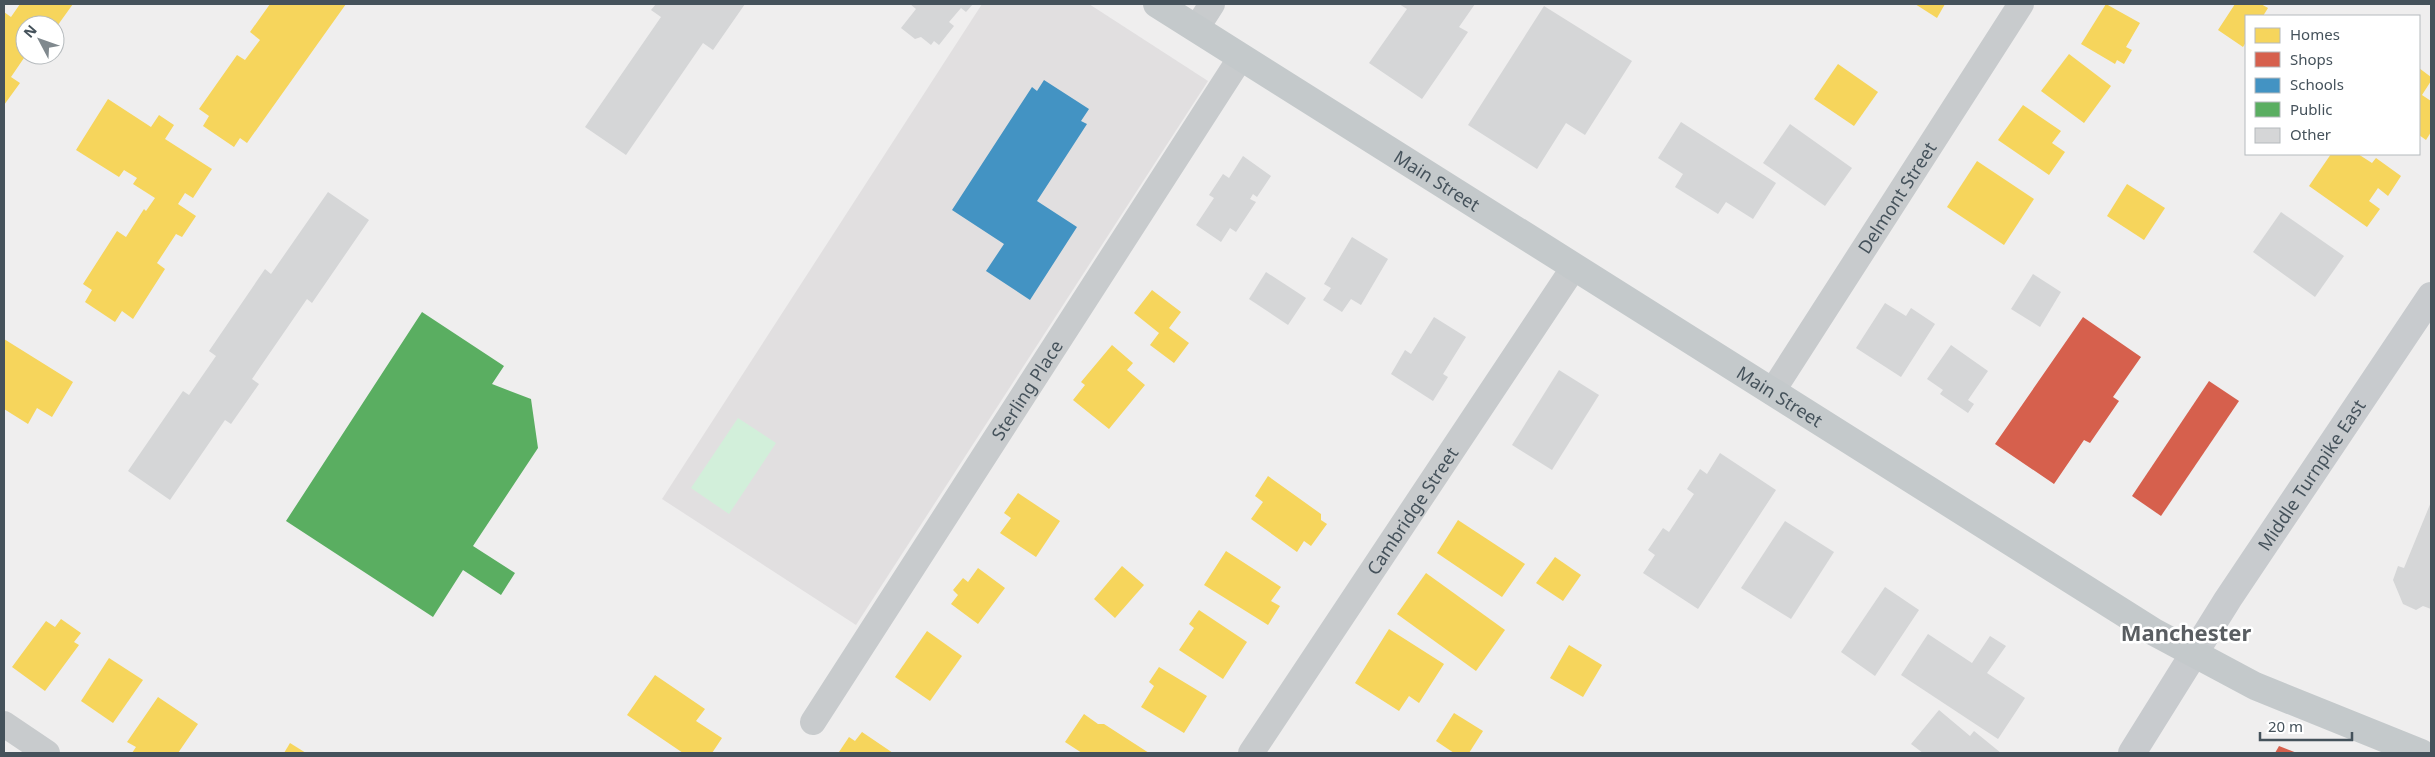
<svg xmlns="http://www.w3.org/2000/svg" width="2435" height="757" font-family="'Noto Sans',sans-serif">
<style>
.education{fill:#e1dfe0}
.green{fill:#d2efda}
.homes{fill:#f6d55c}
.shops{fill:#d6604d}
.schools{fill:#4393c3}
.public{fill:#5aae61}
.building{fill:#d5d6d7}
.lines{fill:none;stroke-linecap:round;stroke-linejoin:round}
.street{stroke:#c8cbcd;stroke-width:26}
.secondary{stroke:#c8cbce;stroke-width:28}
.primary{stroke:#c4c9cb;stroke-width:28}
.labels{text-anchor:middle;dominant-baseline:central;stroke-width:5;stroke-linejoin:round;paint-order:stroke}
.street-label{font-size:18px;fill:#45525b;stroke:#fff}
.district-label{font-size:22px;font-weight:bold;fill:#5a5e62;stroke:#fff}
</style>
<rect width="100%" height="100%" fill="#efeeee"/>
<path class="education" d="M982,4h107l119,77 -352,544 -194,-126z"/>
<path class="green" d="M738,418l38,25 -47,71 -38,-26z"/>
<g class="homes">
<path d="M20,4h53l-18,25v-4h-30l1,30 -15,22 9,6 -16,22v-93l7,5z"/>
<path d="M270,4h76l-99,139 -7,-5 -6,9 -31,-21 6,-10 -10,-7 38,-54 8,5 15,-20 -10,-8z"/>
<path d="M1915,4h30l-8,14z"/>
<path d="M2106,4l34,19 -14,24 6,3 -8,14 -7,-4 -2,4 -34,-20z"/>
<path d="M2235,4h26l7,4 -5,8h-17v26l-3,5 -25,-17z"/>
<path d="M2069,54l42,32 -27,37 -43,-32z"/>
<path d="M1838,64l40,28 -24,34 -40,-27z"/>
<path d="M2419,68l12,9v4l-9,14 9,6v31l-5,8 -7,-5z"/>
<path d="M108,99l43,28 8,-12 15,10 -9,14 47,30 -19,29 -8,-5 -7,11 18,12 -14,21 -6,-3 -19,29 8,6 -32,50 -11,-8 -7,11 -30,-20 7,-12 -9,-6 34,-53 9,6 18,-28 2,2 9,-13 -22,-14 4,-6 -13,-8 -5,7 -43,-27z"/>
<path d="M2023,105l38,26 -9,12 13,9 -16,23 -51,-35z"/>
<path d="M2331,154h27l14,9 4,-5 25,18 -13,20 -10,-8 -9,13 11,8 -13,18 -58,-41z"/>
<path d="M1977,161l57,38 -30,46 -57,-38z"/>
<path d="M2127,184l38,24 -21,32 -37,-24z"/>
<path d="M1152,290l29,22 -12,16 20,15 -15,20 -24,-18 9,-12 -25,-20z"/>
<path d="M4,339l69,43 -21,35 -15,-9 -9,16 -24,-15z"/>
<path d="M1112,345l21,18 -6,7 18,15 -36,44 -36,-29 12,-15 -4,-3z"/>
<path d="M1268,476l53,38v6l6,4 -16,22 -7,-5 -7,11 -46,-33 12,-17 -8,-6z"/>
<path d="M1018,493l42,28 -24,36 -36,-24 11,-15 -7,-5z"/>
<path d="M1458,520l67,44 -23,33 -65,-44z"/>
<path d="M1226,551l55,36 -10,14 9,5 -12,19 -64,-40z"/>
<path d="M1555,557l26,18 -18,26 -27,-18z"/>
<path d="M1122,566l22,19 -29,33 -21,-19z"/>
<path d="M978,568l27,20 -27,36 -27,-20 7,-9 -5,-5 10,-12 5,4z"/>
<path d="M1426,573l79,57 -29,41 -79,-57z"/>
<path d="M1199,610l48,32 -24,37 -44,-29 15,-22 -5,-4z"/>
<path d="M61,619l20,14 -7,9 5,3 -34,46 -33,-24 34,-46 9,6z"/>
<path d="M1389,629l55,35 -25,39 -10,-7 -10,15 -44,-28z"/>
<path d="M927,631l35,25 -32,45 -35,-24z"/>
<path d="M1569,645l33,20 -19,32 -33,-19z"/>
<path d="M109,658l34,22 -30,43 -32,-22z"/>
<path d="M1159,667l48,29 -23,37 -43,-26 13,-21 -5,-4z"/>
<path d="M655,675l50,34 -9,12 26,17 -10,15h-29l-56,-38z"/>
<path d="M158,697l40,27 -20,29h-46l4,-6 -9,-5z"/>
<path d="M1454,713l29,18 -14,22h-15l-18,-12z"/>
<path d="M1084,714l14,10h6l45,29h-67l-17,-11z"/>
<path d="M862,732l31,21 -54,-1 10,-15 6,4z"/>
<path d="M290,743l16,10h-22z"/>
</g>
<g class="shops">
<path d="M2083,317l58,40 -28,40 6,4 -29,42 -6,-3 -30,44 -59,-40z"/>
<path d="M2209,381l30,20 -78,115 -29,-20z"/>
<path d="M2279,746l18,7h-22z"/>
</g>
<path class="schools" d="M1044,80l45,29 -8,12 6,3 -50,77 40,26 -47,73 -44,-29 18,-27 -52,-34 80,-123 5,4z"/>
<path class="public" d="M422,312l82,54 -12,18 39,15 7,49 -65,98 42,27 -14,22 -38,-25 -30,47 -147,-96z"/>
<g class="building">
<path d="M656,4h89l-32,46 -10,-7 -77,112 -41,-28 76,-110 -10,-7z"/>
<path d="M910,4h63l-7,8 -5,-4 -12,14 5,4 -15,19 -5,-4 -3,4 -10,-8 -6,2 -14,-11 15,-19z"/>
<path d="M1399,4h76l-16,23 9,5 -46,67 -53,-36 38,-54z"/>
<path d="M1544,6l88,55 -47,74 -19,-12 -29,46 -69,-44z"/>
<path d="M1681,122l95,61 -23,36 -27,-17 -8,12 -43,-27 8,-13 -25,-16z"/>
<path d="M1790,124l62,44 -27,38 -62,-43z"/>
<path d="M1243,156l28,20 -14,21 -4,-3 -3,5 6,3 -20,30 -6,-4 -9,14 -25,-17 18,-27 -5,-3 14,-21 6,4z"/>
<path d="M328,192l41,28 -57,83 -5,-4 -55,80 7,5 -28,40 -6,-4 -55,80 -42,-29 55,-80 6,4 27,-39 -7,-5 56,-82 6,5z"/>
<path d="M2281,212l63,44 -29,41 -62,-45z"/>
<path d="M1352,237l36,22 -27,46 -10,-6 -9,13 -19,-12 8,-12 -7,-4z"/>
<path d="M1266,272l40,26 -18,27 -39,-26z"/>
<path d="M2033,274l28,18 -21,35 -29,-18z"/>
<path d="M1885,303l21,13 5,-8 24,16 -34,53 -45,-29z"/>
<path d="M1434,317l32,20 -23,37 5,3 -15,24 -42,-27 14,-24 6,4z"/>
<path d="M1951,345l37,26 -20,29 6,4 -6,9 -28,-19 3,-4 -16,-11z"/>
<path d="M1559,370l40,25 -47,75 -40,-25z"/>
<path d="M1720,453l56,37 -78,119 -55,-36 12,-18 -7,-5 15,-22 6,4 25,-38 -7,-5 13,-20 7,5z"/>
<path d="M2431,502v107l-8,-3 -7,4 -13,-6 -10,-24 5,-14 6,2z"/>
<path d="M1785,521l49,31 -43,67 -50,-31z"/>
<path d="M1885,587l34,23 -44,66 -34,-24z"/>
<path d="M1928,634l44,29 18,-27 16,10 -19,27 38,25 -27,41 -97,-64z"/>
<path d="M1939,710l31,26 4,-5 27,22h-78l-12,-9z"/>
</g>
<g class="lines">
<g class="street">
<path d="M1196,29l16,-25"/>
<path id="s1" d="M1772,392l249,-388"/>
<path id="s2" d="M813,722l428,-665"/>
<path d="M4,724l43,29"/>
<path id="s3" d="M1251,753l323,-486"/>
</g>
<path class="secondary" id="s4" d="M2132,753l96,-154 203,-303"/>
<path class="primary" id="s5" d="M1157,4l997,628 101,54 166,67"/>
</g>
<g class="labels">
<g class="street-label">
<text stroke="none"><textPath href="#s5" startOffset="331">Main Street</textPath></text>
<text stroke="none"><textPath href="#s1" startOffset="231">Delmont Street</textPath></text>
<text stroke="none"><textPath href="#s2" startOffset="395">Sterling Place</textPath></text>
<text stroke="none"><textPath href="#s5" startOffset="736">Main Street</textPath></text>
<text stroke="none"><textPath href="#s4" startOffset="331">Middle Turnpike East</textPath></text>
<text stroke="none"><textPath href="#s3" startOffset="291">Cambridge Street</textPath></text>
</g>
<g class="district-label">
<text x="2186" y="632">Manchester</text>
</g>
</g>
<rect width="2435" height="757" fill="none" stroke="#45525b" stroke-width="10"/>
<rect x="2245" y="15" width="175" height="140" fill="#ffffff" stroke="#b5babd"/>
<rect x="2255" y="28" width="25" height="15" fill="#f6d55c" stroke="#b5babd"/>
<text x="2290" y="40" font-size="15" fill="#45525b">Homes</text>
<rect x="2255" y="52" width="25" height="15" fill="#d6604d" stroke="#b5babd"/>
<text x="2290" y="65" font-size="15" fill="#45525b">Shops</text>
<rect x="2255" y="78" width="25" height="15" fill="#4393c3" stroke="#b5babd"/>
<text x="2290" y="90" font-size="15" fill="#45525b">Schools</text>
<rect x="2255" y="102" width="25" height="15" fill="#5aae61" stroke="#b5babd"/>
<text x="2290" y="115" font-size="15" fill="#45525b">Public</text>
<rect x="2255" y="128" width="25" height="15" fill="#d5d6d7" stroke="#b5babd"/>
<text x="2290" y="140" font-size="15" fill="#45525b">Other</text>
<g transform="translate(40 40) rotate(311)"><circle r="24" fill="#ffffff" stroke="#b5babd"/>
<path d="M0-4L9 19L0 12L-9 19Z" fill="#80898e"/>
<text y="-8" font-size="14" font-weight="bold" text-anchor="middle" fill="#45525b">N</text>
</g>
<path d="M2260 732v8h92v-8" fill="none" stroke="#45525b" stroke-width="2.5"/>
<text x="2268" y="732" font-size="15" fill="#45525b" stroke="#ffffff" stroke-width="4" paint-order="stroke">20 m</text>
</svg>
